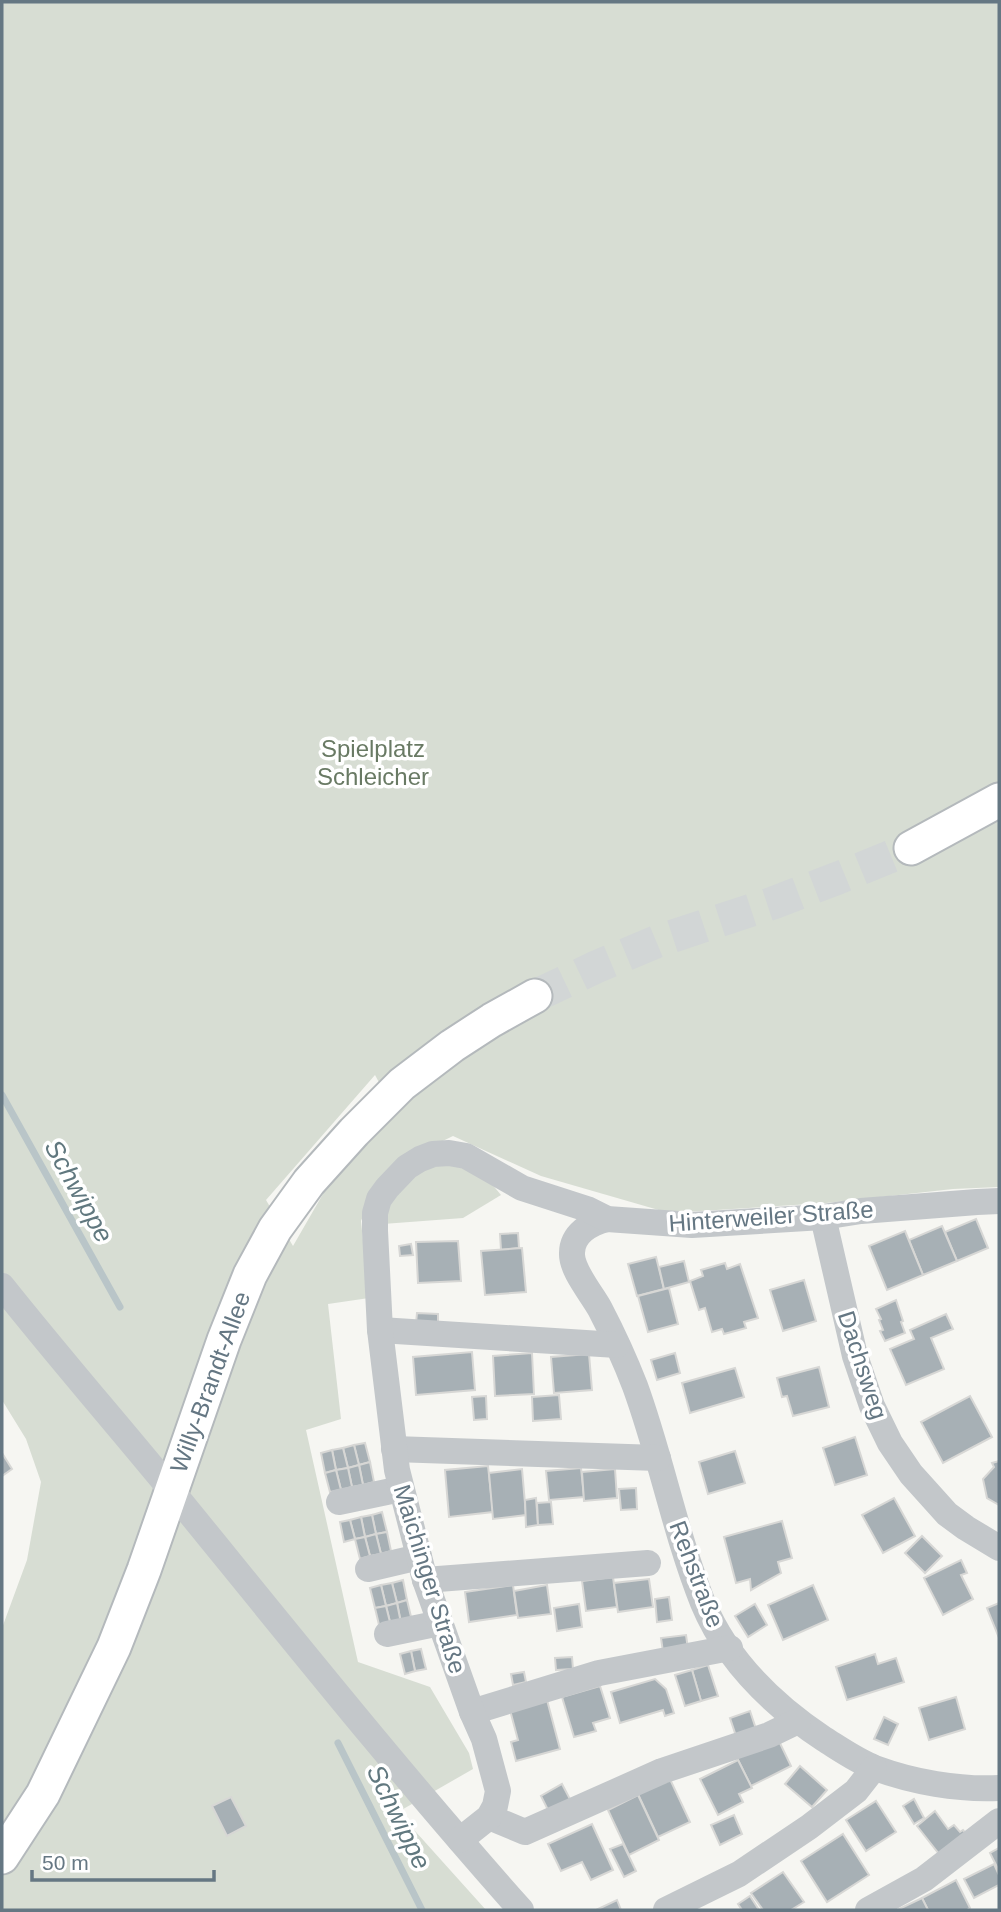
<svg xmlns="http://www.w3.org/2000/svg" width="1001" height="1912" font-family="Helvetica,sans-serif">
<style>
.green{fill:#d7ddd3;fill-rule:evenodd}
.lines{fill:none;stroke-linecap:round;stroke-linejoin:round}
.stream{stroke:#b9c5c8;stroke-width:7}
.building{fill:#a7b0b5;stroke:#d7d7d5;stroke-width:2}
.major-tunnel{stroke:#d2d6d6;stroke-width:33;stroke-dasharray:33 17;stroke-linecap:butt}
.major-casing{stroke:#b4b9bc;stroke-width:37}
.minor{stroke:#c3c7ca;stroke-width:26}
.major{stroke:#fff;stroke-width:33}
.labels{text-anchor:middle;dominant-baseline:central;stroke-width:7;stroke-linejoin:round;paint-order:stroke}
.park-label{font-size:24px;fill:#697a64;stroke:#fff}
.street-label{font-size:24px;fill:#657783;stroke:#fff}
.water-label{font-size:26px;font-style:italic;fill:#61787f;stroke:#fff}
</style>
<rect width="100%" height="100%" fill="#f6f6f2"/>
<g class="green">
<path d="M2,2h997v1185l-46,2 -127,14 -157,10 -128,-37 -88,-40 -35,17 -45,39 -12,29 8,77 -41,6 13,115 -35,11 52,232 72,25 39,66 4,16 -75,43 88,98h-484v-282l25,-68 14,-78 -15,-43 -24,-39zM375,1075l20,37 -68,75 -34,59 -27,-46z"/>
<path d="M455,1161l36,22 10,12 -38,23 -80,6 11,-39 14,-13z"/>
</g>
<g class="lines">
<g class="stream">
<path d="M2,1095l118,212"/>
<path d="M338,1743l84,167"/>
</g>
</g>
<g class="building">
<path d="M976,1219l12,29 -31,13 -12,-29z"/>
<path d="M942,1226l15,35 -34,14 -14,-35z"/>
<path d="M905,1231l18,44 -36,15 -18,-44z"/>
<path d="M518,1233l1,15 -18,2 -1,-16z"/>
<path d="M458,1241l3,40 -43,2 -2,-41z"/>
<path d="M411,1244l2,11 -13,1 -1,-10z"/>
<path d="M522,1248l4,44 -41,3 -4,-44z"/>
<path d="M656,1257l8,32 -27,7 -9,-32z"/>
<path d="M684,1261l5,21 -25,7 -5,-22z"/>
<path d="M725,1263l2,6 13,-5 18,54 -14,4 2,6 -22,6 -2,-5 -10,3 -7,-24 -6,2 -9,-29 13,-5 -2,-6z"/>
<path d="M804,1280l12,41 -33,10 -13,-41z"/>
<path d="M669,1288l9,36 -30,8 -10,-36z"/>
<path d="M896,1300l7,21 -2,1 4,11 -20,8 -5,-10 3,-1 -4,-10 2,-1 -5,-10z"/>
<path d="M417,1313l21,1v10l-22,-1z"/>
<path d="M946,1314l7,15 -22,9 13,31 -38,16 -16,-36 24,-10 -4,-9z"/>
<path d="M472,1352l3,38 -59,5 -3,-38z"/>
<path d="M532,1353l2,41 -39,2 -2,-40z"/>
<path d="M675,1353l5,20 -23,7 -6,-20z"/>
<path d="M589,1354l3,36 -38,3 -3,-36z"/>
<path d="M819,1367l10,40 -36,9 -6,-20 -5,1 -5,-19z"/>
<path d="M735,1368l9,29 -54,16 -8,-30z"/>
<path d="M559,1395l2,24 -28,2 -1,-24z"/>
<path d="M486,1396l1,23 -13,1 -2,-23z"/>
<path d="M970,1396l22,41 -49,26 -22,-41z"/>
<path d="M855,1437l12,38 -32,10 -12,-37z"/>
<path d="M365,1443l5,19 -11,3 -5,-20z"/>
<path d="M354,1445l5,20 -11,3 -5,-20z"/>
<path d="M343,1448l5,20 -12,2 -4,-20z"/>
<path d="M332,1450l4,20 -11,3 -4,-20z"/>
<path d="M735,1451l10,32 -37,11 -9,-32z"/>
<path d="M2,1453l10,16 -10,7z"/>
<path d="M999,1461v44l-12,-7 -4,-19 11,-12 -2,-4z"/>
<path d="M370,1462l4,20 -11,3 -4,-20z"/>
<path d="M359,1465l4,20 -11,2 -4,-19z"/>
<path d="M488,1466l5,46 -44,5 -4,-47z"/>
<path d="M348,1468l4,19 -11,3 -5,-20z"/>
<path d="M581,1468l3,29 -35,3 -3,-29z"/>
<path d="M522,1469l4,46 -33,4 -4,-46z"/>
<path d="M615,1469l2,29 -33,3 -2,-29z"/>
<path d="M336,1470l5,20 -11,2 -5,-19z"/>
<path d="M636,1488l1,21 -16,1 -2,-21z"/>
<path d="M536,1498l2,27 -12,2 -1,-27z"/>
<path d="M894,1498l21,38 -32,17 -21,-38z"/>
<path d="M551,1502l2,22 -15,1 -1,-22z"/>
<path d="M382,1512l5,20 -11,2 -4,-19z"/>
<path d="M372,1515l4,19 -11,3 -4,-20z"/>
<path d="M361,1517l4,20 -10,2 -5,-19z"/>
<path d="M350,1520l5,19 -11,3 -4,-20z"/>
<path d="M782,1521l10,37 -14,4 3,11 -30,17 -1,-11 -14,4 -12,-46z"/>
<path d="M387,1532l4,19 -10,3 -5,-20z"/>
<path d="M376,1534l5,20 -11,2 -5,-19z"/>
<path d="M922,1536l20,20 -17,17 -20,-20z"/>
<path d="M365,1537l5,19 -10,3 -5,-20z"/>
<path d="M961,1560l6,13 -6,2 12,24 -30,16 -19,-37z"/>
<path d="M613,1577l4,30 -31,4 -4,-30z"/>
<path d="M649,1579l4,28 -35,5 -4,-29z"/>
<path d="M403,1580l4,20 -10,3 -5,-20z"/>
<path d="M392,1583l5,20 -11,3 -5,-21z"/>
<path d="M381,1585l5,21 -11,2 -5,-20z"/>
<path d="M513,1585l4,30 -48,7 -4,-30z"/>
<path d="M547,1585l4,29 -33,4 -4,-27z"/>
<path d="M813,1585l15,35 -45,20 -15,-35z"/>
<path d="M669,1597l3,23 -15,2 -2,-23z"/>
<path d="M407,1600l5,21 -11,2 -4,-20z"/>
<path d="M397,1603l4,20 -10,3 -5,-20z"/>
<path d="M999,1603v35l-12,-30z"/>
<path d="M579,1604l3,23 -25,4 -3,-23z"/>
<path d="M755,1604l12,21 -19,12 -13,-21z"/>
<path d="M386,1606l5,20 -11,3 -5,-21z"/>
<path d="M686,1635l2,14 -25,3 -2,-14z"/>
<path d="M421,1649l5,20 -11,2 -4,-20z"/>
<path d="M411,1651l4,20 -10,3 -5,-20z"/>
<path d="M875,1654l3,10 18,-6 8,24 -57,18 -11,-33z"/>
<path d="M572,1657l1,12 -17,1 -1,-12z"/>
<path d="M708,1665l10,31 -17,5 -9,-31z"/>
<path d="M692,1670l9,31 -16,5 -10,-31z"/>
<path d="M524,1672l2,10 -13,3 -2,-11z"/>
<path d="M655,1679l11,10 8,24 -9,3 -2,-6 -43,13 -9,-31z"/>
<path d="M600,1686l10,32 -17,5 3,8 -22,6 -12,-40z"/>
<path d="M956,1697l9,32 -36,11 -10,-32z"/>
<path d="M547,1700l13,49 -44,12 -5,-19 7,-2 -8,-30z"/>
<path d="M750,1711l7,21 -20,7 -7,-21z"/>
<path d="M884,1717l14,7 -10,21 -14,-6z"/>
<path d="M777,1737l14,29 -40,20 -14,-28z"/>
<path d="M738,1760l14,28 -13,6 4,8 -25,13 -18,-36z"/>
<path d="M800,1766l27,24 -15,17 -27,-23z"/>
<path d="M669,1777l21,45 -32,15 -21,-45z"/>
<path d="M562,1784l11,21 -22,11 -10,-20z"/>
<path d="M638,1795l21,45 -30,15 -21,-45z"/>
<path d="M231,1797l15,29 -19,10 -15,-30z"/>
<path d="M914,1799l10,19 -10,6 -11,-18z"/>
<path d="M876,1801l20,31 -30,19 -20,-31z"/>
<path d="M935,1811l13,18 6,-4 6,7 3,-2 7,8 -27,21 -26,-33z"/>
<path d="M734,1815l8,19 -22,11 -9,-20z"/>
<path d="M592,1824l21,46 -22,10 -9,-18 -21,9 -13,-27z"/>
<path d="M843,1834l26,41 -42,27 -26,-41z"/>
<path d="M623,1844l13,27 -12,6 -14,-28z"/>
<path d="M999,1848v23l-9,-18z"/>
<path d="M994,1864l5,11v10l-25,13 -10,-19z"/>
<path d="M783,1872l21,30 -13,8h-28l-12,-17z"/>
<path d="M956,1880l14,28 -3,2h-39l-6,-12z"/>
<path d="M750,1896l9,14h-17l-4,-6z"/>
<path d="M922,1898l6,12h-31z"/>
<path d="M617,1900l4,10h-25z"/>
</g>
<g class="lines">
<path class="major-tunnel" d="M535,996l61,-29 62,-26 115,-38 65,-25 73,-30"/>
<defs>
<g id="major">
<path d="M911,848l88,-48"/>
<path d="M2,1857l41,-63 71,-147 30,-77 80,-230 26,-65 25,-46 34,-47 45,-50 48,-48 50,-38 40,-26 43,-24"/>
</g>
</defs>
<use href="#major" class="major-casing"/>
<g class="minor">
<path d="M823,1217l32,139 17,50 18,37 21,31 36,40 19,14 33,20"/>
<path d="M607,1219c-17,4 -35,15 -35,34 -1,17 20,41 28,56 13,25 25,51 35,77 26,71 40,147 68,217 24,58 70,102 121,136 16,10 33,22 51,29 38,14 83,22 124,20"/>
<path d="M2,1286c55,69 113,136 169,204 115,141 229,284 350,420"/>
<path d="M380,1330l237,15"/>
<path d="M394,1449l264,9"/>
<path d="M339,1502l62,-13"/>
<path d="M368,1569l51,-12"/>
<path d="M425,1580l223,-17"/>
<path d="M387,1634l53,-11"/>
<path d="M472,1712l127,-39 131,-25"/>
<path d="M489,1817l36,15 137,-61 107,-36 29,-14"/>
<path d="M460,1840l29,-23 6,-11 3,-15 -14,-52 -12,-27 -47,-132 -28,-110 -17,-140 -5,-99v-18l4,-14 8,-11 20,-21 13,-8 13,-5 16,-1 17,3 56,32 65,21 20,10 85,6 131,-8 38,-6 116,-9 22,-1"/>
<path d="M666,1910l73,-36 70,-47 47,-36 18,-23"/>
<path d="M868,1910l56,-31 75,-58"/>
</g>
<use href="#major" class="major"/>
</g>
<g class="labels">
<g class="park-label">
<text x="373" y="748">Spielplatz<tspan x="373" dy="28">Schleicher</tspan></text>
</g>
<g class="street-label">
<text transform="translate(771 1216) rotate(-4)">Hinterweiler Straße</text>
<text transform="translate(863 1365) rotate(72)">Dachsweg</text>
<text transform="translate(210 1382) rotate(-70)">Willy-Brandt-Allee</text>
<text transform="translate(697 1574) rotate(69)">Rehstraße</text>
<text transform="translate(430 1579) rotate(73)">Maichinger Straße</text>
</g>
<g class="water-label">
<text transform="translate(79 1191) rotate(61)">Schwippe</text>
<text transform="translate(399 1817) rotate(64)">Schwippe</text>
</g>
</g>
<rect width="1001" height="1912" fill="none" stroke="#657783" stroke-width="7"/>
<path d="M32 1870v10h182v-10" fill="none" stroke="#657783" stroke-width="3.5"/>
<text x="42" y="1870" font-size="21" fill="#657783" stroke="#ffffff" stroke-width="5" paint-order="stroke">50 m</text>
</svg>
